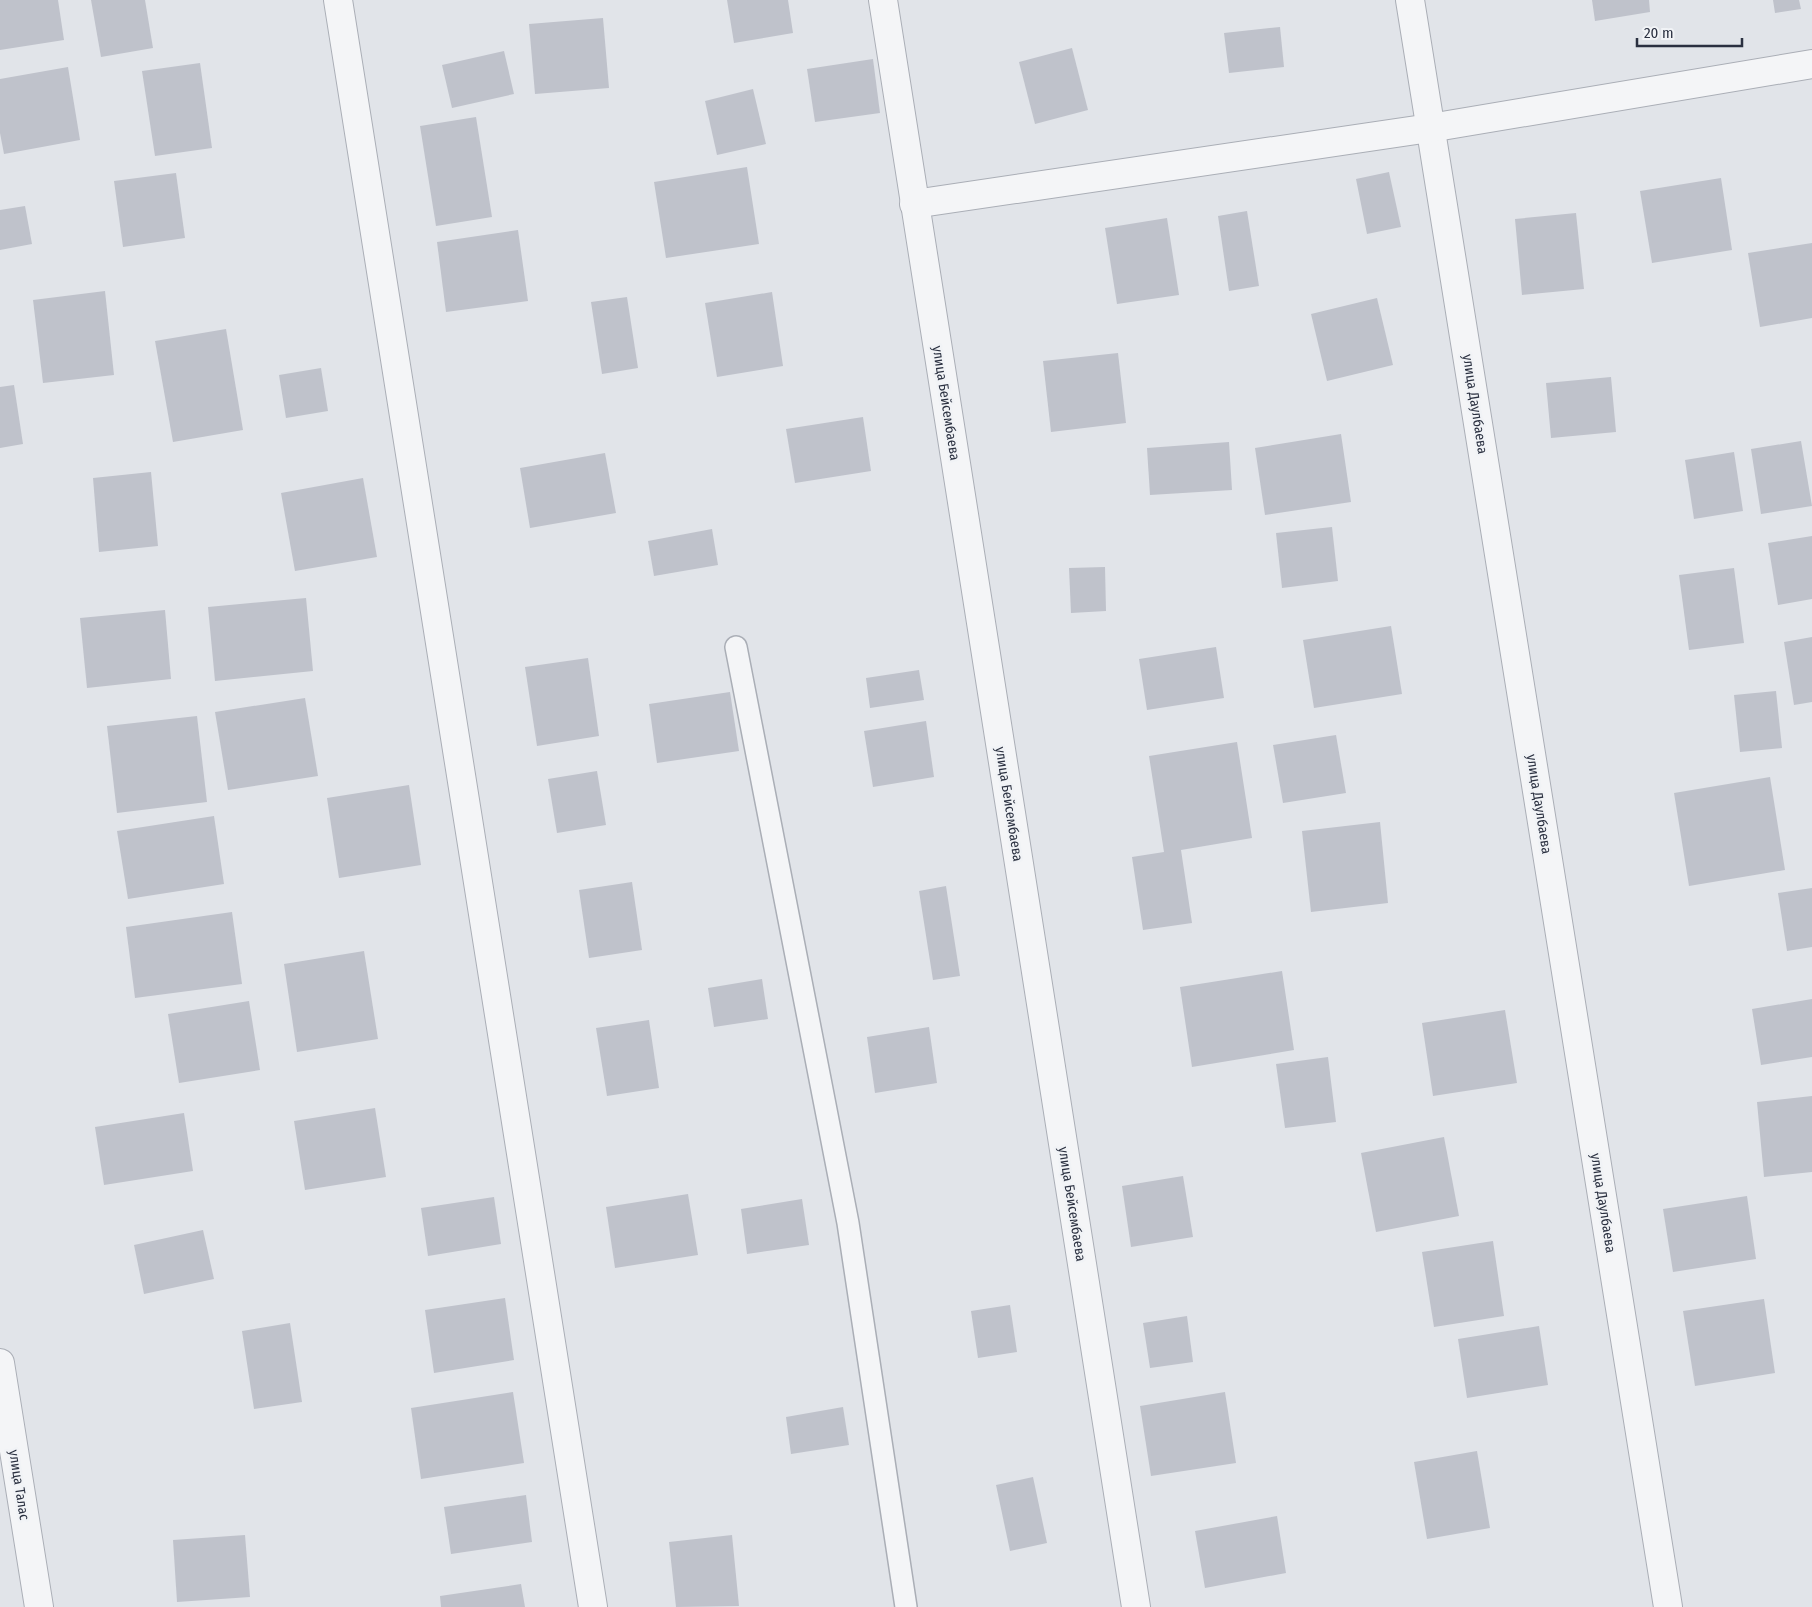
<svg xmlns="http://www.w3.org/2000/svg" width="1812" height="1607" font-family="'Fira Sans Condensed',sans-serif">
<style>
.building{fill:#bfc2cb}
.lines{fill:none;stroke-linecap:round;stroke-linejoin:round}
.lane-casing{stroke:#aaaeb6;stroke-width:24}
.street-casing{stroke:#aaaeb6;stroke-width:30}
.lane{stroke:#f4f5f7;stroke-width:21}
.street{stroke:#f4f5f7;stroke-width:28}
.labels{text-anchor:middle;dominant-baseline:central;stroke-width:5;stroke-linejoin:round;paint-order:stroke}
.street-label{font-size:14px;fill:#2a3040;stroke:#f1f3f6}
</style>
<rect width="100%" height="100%" fill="#e1e4e9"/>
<g class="building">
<path d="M0,0h58l6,40 -64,10z"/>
<path d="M91,0h54l8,48 -52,9z"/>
<path d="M727,0h61l5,33 -59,10z"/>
<path d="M1592,0h57l1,12 -55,9z"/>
<path d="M1773,0h26l2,9 -26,4z"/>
<path d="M603,18l6,70 -74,6 -6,-70z"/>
<path d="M1280,27l4,40 -55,6 -5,-40z"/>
<path d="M1072,48l16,62 -53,14 -16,-62z"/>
<path d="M504,51l10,43 -62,14 -10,-43z"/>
<path d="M873,59l7,54 -65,9 -8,-53z"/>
<path d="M200,63l12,85 -57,8 -13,-85z"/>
<path d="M68,67l12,73 -76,14 -4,-21v-54z"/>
<path d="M753,89l13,55 -49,11 -12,-54z"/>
<path d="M476,117l16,100 -56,9 -16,-100z"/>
<path d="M747,167l12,77 -93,14 -12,-76z"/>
<path d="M1389,172l12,55 -34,7 -11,-55z"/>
<path d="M176,173l9,65 -62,9 -9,-66z"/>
<path d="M1721,178l11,72 -80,13 -12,-72z"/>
<path d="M25,206l7,38 -32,6v-40z"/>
<path d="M1247,211l12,75 -30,5 -11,-75z"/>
<path d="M1576,213l8,76 -62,6 -7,-76z"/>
<path d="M1167,218l12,77 -62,9 -12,-76z"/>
<path d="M518,230l10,71 -82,11 -9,-70z"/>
<path d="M1812,243v75l-52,9 -12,-74z"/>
<path d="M105,291l9,84 -71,8 -10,-83z"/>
<path d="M772,292l11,74 -66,11 -12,-74z"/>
<path d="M627,297l11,71 -36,6 -11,-72z"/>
<path d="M1377,298l16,67 -66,16 -16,-67z"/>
<path d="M226,329l17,101 -70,12 -18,-101z"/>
<path d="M1118,353l8,70 -75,9 -8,-71z"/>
<path d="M321,368l7,43 -42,7 -7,-43z"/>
<path d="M1611,377l5,55 -65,6 -5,-55z"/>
<path d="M14,385l9,59 -23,4v-61z"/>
<path d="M863,417l8,54 -76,12 -9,-54z"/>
<path d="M1341,434l10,68 -86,13 -10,-67z"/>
<path d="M1801,441l11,65 -51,8 -10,-65z"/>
<path d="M1229,442l3,48 -82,5 -3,-47z"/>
<path d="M1734,452l9,59 -49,8 -9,-59z"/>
<path d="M605,453l11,60 -86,15 -10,-60z"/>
<path d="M151,472l7,74 -59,6 -6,-74z"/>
<path d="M363,478l14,79 -82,14 -14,-78z"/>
<path d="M1332,527l6,54 -56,7 -6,-55z"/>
<path d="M712,529l6,36 -64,11 -6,-35z"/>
<path d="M1812,536v63l-34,6 -10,-62z"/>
<path d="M1105,567l1,44 -35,2 -2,-45z"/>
<path d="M1734,568l10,75 -55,7 -10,-75z"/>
<path d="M306,598l7,73 -98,10 -7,-74z"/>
<path d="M165,610l6,69 -84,9 -7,-70z"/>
<path d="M1391,626l11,68 -88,14 -11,-68z"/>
<path d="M1812,637v65l-18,3 -10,-63z"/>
<path d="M1216,647l8,51 -77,12 -8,-51z"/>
<path d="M588,658l11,78 -62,10 -12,-79z"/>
<path d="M919,670l5,30 -54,8 -4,-30z"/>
<path d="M1776,691l6,57 -42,4 -6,-57z"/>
<path d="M730,692l9,59 -82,12 -8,-59z"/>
<path d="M305,698l13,78 -90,14 -13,-78z"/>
<path d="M197,716l10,86 -90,11 -10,-87z"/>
<path d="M926,721l8,56 -61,10 -9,-56z"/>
<path d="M1336,735l10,58 -63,10 -10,-58z"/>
<path d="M1237,742l15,96 -71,12 11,73 -49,7 -11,-73 32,-5 -15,-96z"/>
<path d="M597,771l9,54 -49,8 -9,-54z"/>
<path d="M1770,777l15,93 -96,16 -15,-93z"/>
<path d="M409,785l12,80 -82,13 -12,-80z"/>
<path d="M214,816l10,68 -96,15 -11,-68z"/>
<path d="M1380,822l8,81 -77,9 -9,-81z"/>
<path d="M632,882l10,68 -53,8 -10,-68z"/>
<path d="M946,886l14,90 -27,4 -14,-89z"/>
<path d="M1812,888v59l-25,4 -9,-58z"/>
<path d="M232,912l10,72 -107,14 -9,-71z"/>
<path d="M364,951l14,88 -81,13 -13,-88z"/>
<path d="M1282,971l12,79 -102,17 -12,-80z"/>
<path d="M762,979l6,40 -54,8 -6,-39z"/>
<path d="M1812,999v58l-51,8 -9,-56z"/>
<path d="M249,1001l11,69 -81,13 -11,-69z"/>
<path d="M1505,1010l12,73 -84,13 -11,-73z"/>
<path d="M649,1020l10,68 -52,8 -11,-68z"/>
<path d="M929,1027l8,56 -62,10 -8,-56z"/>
<path d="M1328,1057l8,65 -51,6 -9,-64z"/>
<path d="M1812,1096v76l-48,5 -7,-75z"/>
<path d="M375,1108l11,69 -81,13 -11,-69z"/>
<path d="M184,1113l9,58 -89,14 -9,-58z"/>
<path d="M1444,1137l15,79 -83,16 -15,-79z"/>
<path d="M1183,1176l10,61 -62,10 -9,-61z"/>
<path d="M688,1194l10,61 -83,13 -9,-61z"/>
<path d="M1747,1196l9,63 -83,13 -10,-63z"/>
<path d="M494,1197l7,47 -73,12 -7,-48z"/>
<path d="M802,1199l7,46 -62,9 -6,-45z"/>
<path d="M203,1230l11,49 -70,15 -10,-49z"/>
<path d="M1493,1241l11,75 -70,11 -12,-75z"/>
<path d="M505,1298l9,62 -80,13 -9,-63z"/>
<path d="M1764,1299l11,74 -80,13 -12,-75z"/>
<path d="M1010,1305l7,47 -39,6 -7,-47z"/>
<path d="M1187,1316l6,46 -43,6 -7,-45z"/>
<path d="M290,1323l12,79 -48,7 -12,-78z"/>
<path d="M1539,1326l9,59 -81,13 -9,-59z"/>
<path d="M513,1392l11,71 -103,16 -10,-71z"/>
<path d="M1225,1392l11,71 -85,13 -11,-70z"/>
<path d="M843,1407l6,38 -58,9 -5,-37z"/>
<path d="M1477,1451l13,77 -63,11 -13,-77z"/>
<path d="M1033,1477l14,66 -37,8 -14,-66z"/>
<path d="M526,1495l6,47 -81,12 -7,-47z"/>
<path d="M1277,1516l9,57 -81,15 -10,-57z"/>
<path d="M245,1535l5,62 -73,5 -4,-62z"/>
<path d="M732,1535l7,71 -63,1 -7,-65z"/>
<path d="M521,1584l4,23h-84l-1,-11z"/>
</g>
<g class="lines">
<defs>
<path id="lane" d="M736,647l112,576 58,384"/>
<g id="street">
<path d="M338,0l255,1607"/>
<path d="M883,0l253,1607"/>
<path d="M1410,0l258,1607"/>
<path d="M914,204l516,-76 382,-64"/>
<path d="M0,1363l39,244"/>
</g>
</defs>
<use href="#lane" class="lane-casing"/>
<use href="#street" class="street-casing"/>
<use href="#lane" class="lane"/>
<use href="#street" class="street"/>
</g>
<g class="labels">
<g class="street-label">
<text transform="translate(946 403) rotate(81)">улица Бейсембаева</text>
<text transform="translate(1475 404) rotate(81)">улица Даулбаева</text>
<text transform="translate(1009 804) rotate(81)">улица Бейсембаева</text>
<text transform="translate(1539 804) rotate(81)">улица Даулбаева</text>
<text transform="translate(1603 1203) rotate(81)">улица Даулбаева</text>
<text transform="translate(1072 1204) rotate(81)">улица Бейсембаева</text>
<text transform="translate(19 1485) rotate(81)">улица Талас</text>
</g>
</g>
<path d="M1637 38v8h105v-8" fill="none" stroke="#2a3040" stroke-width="2.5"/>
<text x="1644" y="38" font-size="15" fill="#2a3040" stroke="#f1f3f6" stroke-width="4" paint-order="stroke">20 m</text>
</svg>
